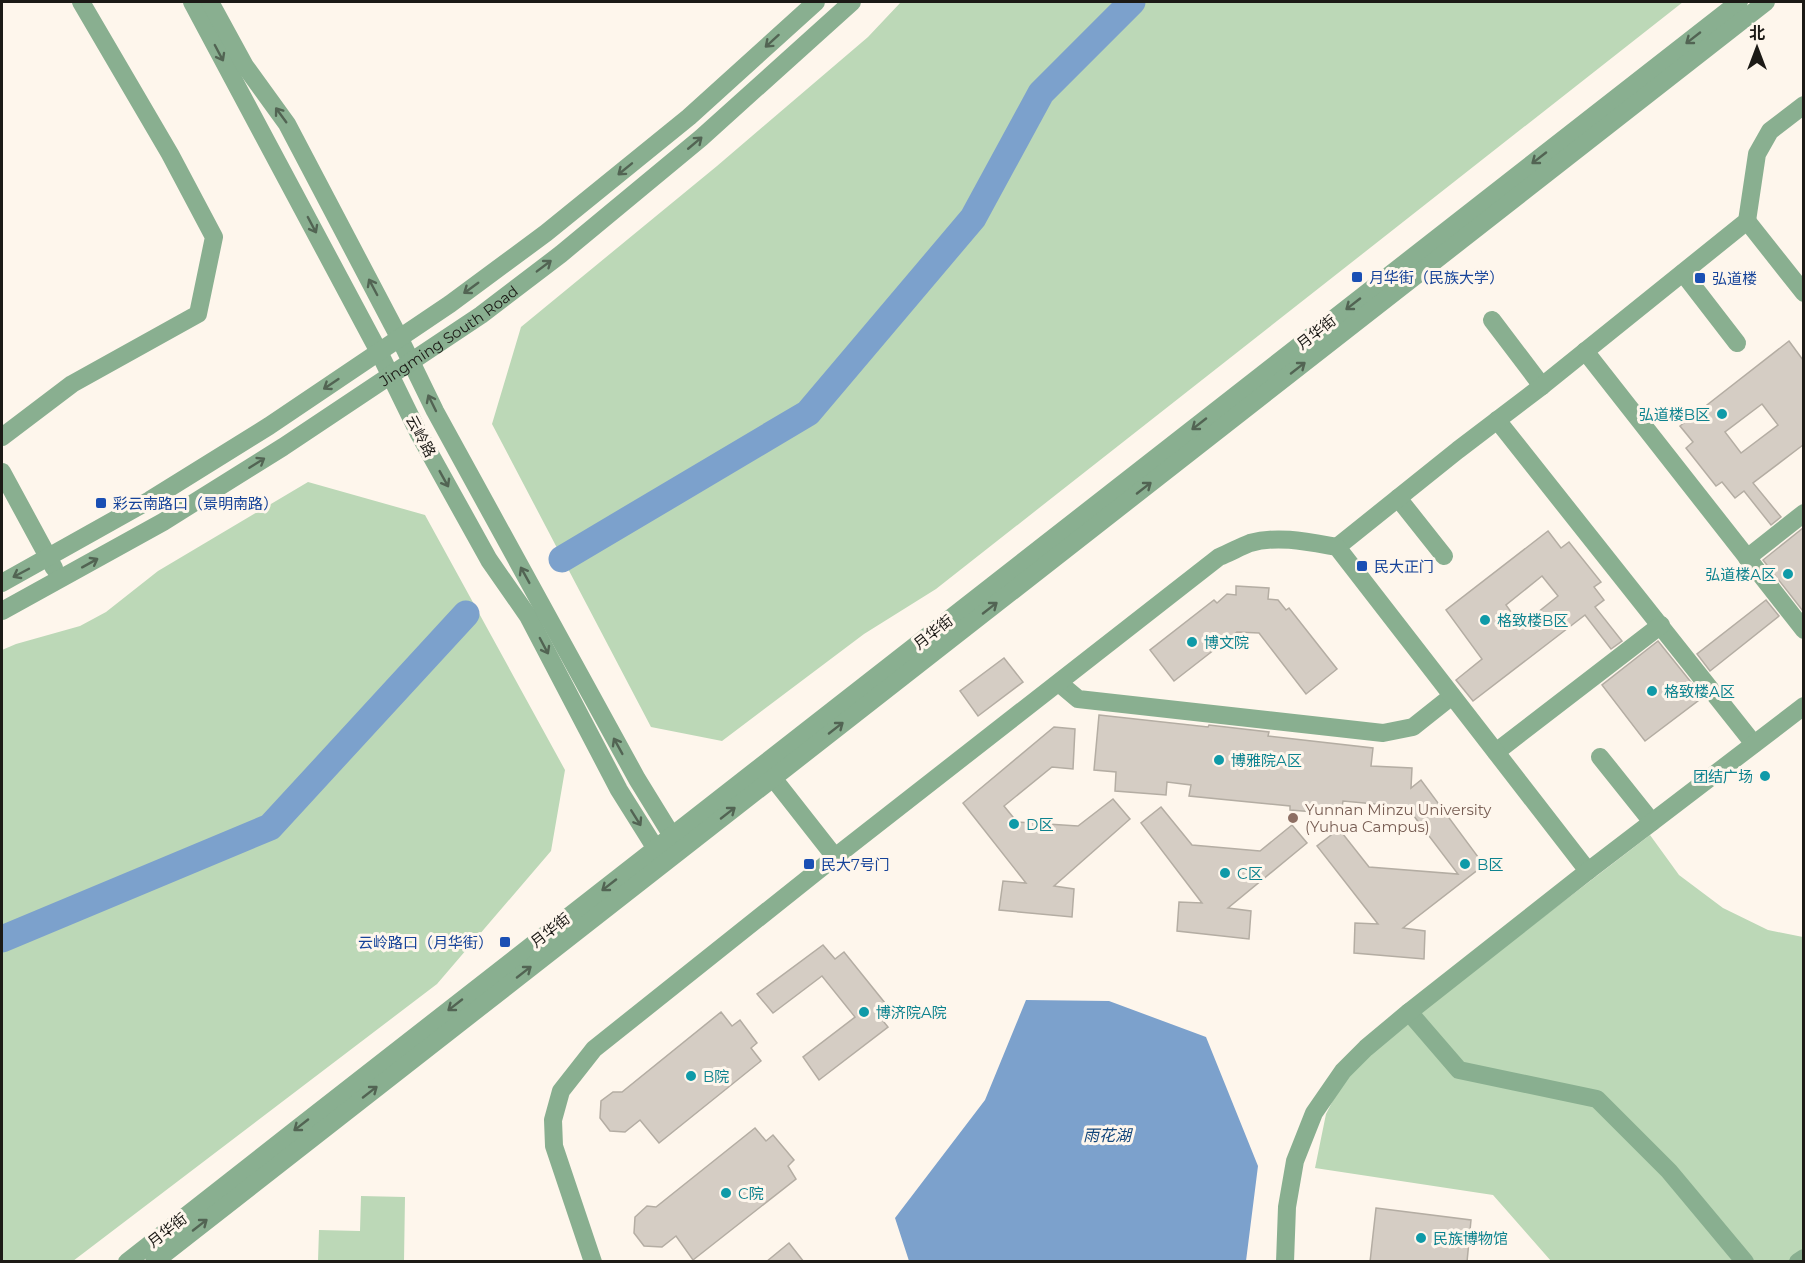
<svg xmlns="http://www.w3.org/2000/svg" width="1805" height="1263" font-family="Montserrat,'Noto Sans SC',sans-serif">
<style>
.green{fill:#bcd8b7}
.water{fill:#7ca1cc}
.lines{fill:none;stroke-linecap:round;stroke-linejoin:round}
.river{stroke:#7ca1cc;stroke-width:27}
.building{fill:#d5cdc4;stroke:#b4ada3;stroke-width:1.5;fill-rule:evenodd}
.minor{stroke:#89af90;stroke-width:18}
.oneway{stroke:#526453}
.transit-dot{fill:#1a4fb4;stroke:#fef6ec;stroke-width:2}
.culture-dot{fill:#0f9aa8;stroke:#fef6ec;stroke-width:2}
.education-dot{fill:#8d6e63;stroke:#fef6ec;stroke-width:2}
.labels{text-anchor:middle;dominant-baseline:central;stroke-width:6;stroke-linejoin:round;paint-order:stroke}
.transit-label{font-size:15px;fill:#164399;stroke:#fef6ec;text-anchor:start}
.street-label{font-size:15px;fill:#1c1a16;stroke:#fef6ec}
.culture-label{font-size:15px;fill:#0d838f;stroke:#fef6ec;text-anchor:start}
.education-label{font-size:15px;fill:#785e54;stroke:#fef6ec;text-anchor:start}
.water-label{font-size:16px;font-style:italic;fill:#12467b;stroke:#fef6ec}
</style>
<rect width="100%" height="100%" fill="#fef6ec"/>
<g class="green">
<path d="M901,2h782l-747,587 -72,45 -142,107 -71,-14 -159,-303 29,-97 196,-161 151,-129z"/>
<path d="M308,482l117,33 140,255 -14,81 -114,133 -364,277h-71v-611l14,-6 64,-18 26,-14 52,-41z"/>
<path d="M1650,835l29,40 44,33 45,22 35,7v324h-252l-58,-66 -178,-27 11,-54 17,-33 28,-32z"/>
<path d="M361,1196l44,1 -1,64h-86l1,-31 41,1z"/>
</g>
<path class="water" d="M1026,1000l83,1 97,36 52,129 -12,95h-337l-14,-43 90,-118z"/>
<g class="lines">
<g class="river">
<path d="M562,559l246,-146 165,-195 68,-125 91,-91"/>
<path d="M2,939l268,-112 196,-213"/>
</g>
</g>
<g class="building">
<path d="M1789,341l14,19v85l-50,38 28,34 -10,8 -27,-34 -9,7 -13,-16 -6,4 -30,-38 7,-6 -13,-16zM1762,404l16,21 -37,28 -16,-21z"/>
<path d="M1803,528v83l-40,-51z"/>
<path d="M1548,531l13,17 8,-6 32,40 -7,5 10,13 -9,7 27,34 -11,8 -26,-34 -112,86 -17,-21 26,-21 -36,-49zM1542,576l16,20 -37,30 -15,-21z"/>
<path d="M1236,586l33,2 -1,11 10,1 8,10 3,-2 48,61 -31,25 -47,-61 -22,-1 -63,49 -24,-31 64,-50 3,3 10,-9 9,1z"/>
<path d="M1766,600l13,16 -69,55 -13,-17z"/>
<path d="M1658,641l45,56 -58,44 -43,-56z"/>
<path d="M1004,658l19,24 -45,34 -18,-25z"/>
<path d="M1099,715l109,12 1,-2 60,7 -1,4 105,12 -2,18 41,2 -1,20 10,-8 63,85 -81,63 22,3 -1,28 -70,-6 1,-30 23,1 -61,-78 22,-17 30,38 89,7 -51,-67 -64,-6 -2,13 -51,-4v-4l-101,-10 2,-11 -24,-3 -1,13 -51,-4 1,-19 -22,-2z"/>
<path d="M1054,727l21,2 -2,40 -21,-2 -48,39 13,16 61,4 35,-27 17,20 -76,67 20,3 -2,28 -73,-7 4,-29 23,2 -63,-80z"/>
<path d="M1161,807l31,38 68,6 32,-26 15,18 -79,65 23,3 -2,28 -72,-8 2,-29 23,1 -61,-80z"/>
<path d="M823,945l12,14 9,-7 41,51 -10,8 13,16 -69,53 -16,-23 52,-40 -33,-41 -49,37 -16,-19z"/>
<path d="M721,1012l11,14 8,-6 17,23 -6,5 10,13 -102,82 -19,-23 -15,12 -15,-1 -10,-13 1,-17 12,-9h9z"/>
<path d="M755,1128l11,13 7,-6 21,25 -6,6 8,13 -103,81 -17,-24 -14,11 -18,-1 -10,-13 1,-16 12,-11 9,1z"/>
<path d="M1376,1208l95,12 -4,42h-97z"/>
<path d="M789,1243l15,19h-38z"/>
</g>
<g class="lines">
<g class="minor">
<path d="M192,2l187,350 40,82 70,126 39,56 91,174 42,67"/>
<path d="M210,2l35,64 42,58 113,215 35,72 202,368 40,65"/>
<path d="M1747,221l57,72"/>
<path d="M1683,273l54,70"/>
<path d="M1492,320l50,66"/>
<path d="M1585,351l219,279"/>
<path d="M1497,420l257,324"/>
<path d="M2,437l70,-53 126,-70 16,-77 -44,-83 -89,-152"/>
<path d="M2,472l52,96"/>
<path d="M1398,498l46,58"/>
<path d="M1337,547l121,-97 84,-64 205,-165 10,-67 13,-23 34,-26"/>
<path d="M1747,558l57,-45"/>
<path d="M2,583l148,-83 119,-74 181,-122 96,-71 143,-116 127,-115"/>
<path id="s1" d="M2,611l161,-89 120,-75 198,-132 80,-61 140,-116 151,-136"/>
<path d="M1059,683l19,16 305,34 30,-6 39,-31"/>
<path d="M1496,752l165,-127"/>
<path d="M1600,757l52,65"/>
<path d="M773,778l62,79"/>
<path d="M1409,1012l50,58 138,29 72,72 76,91"/>
<path d="M127,1262c537,-421 1075,-841 1612,-1260"/>
<path d="M154,1262l1612,-1260"/>
<path d="M593,1262l-39,-116 -1,-26 8,-29 33,-42 241,-192 384,-300c10,-4 21,-10 31,-14 28,-8 59,-1 87,4l251,324"/>
<path d="M1285,1262l2,-55 8,-46 19,-48 29,-42 23,-23 43,-36 179,-141 216,-165"/>
<path d="M1798,1262l6,-4"/>
</g>
</g>
<defs><path id="oneway-shaft" d="M-6 0H5M1.5-3L5.5 0L1.5 3" fill="none" stroke-width="1.6" stroke-linecap="round" stroke-linejoin="round" transform="scale(1.5)"/></defs>
<g class="oneway">
<use href="#oneway-shaft" transform="translate(1693 38) rotate(142)"/>
<use href="#oneway-shaft" transform="translate(772 41) rotate(138)"/>
<use href="#oneway-shaft" transform="translate(219 53) rotate(62)"/>
<use href="#oneway-shaft" transform="translate(281 115) rotate(-126)"/>
<use href="#oneway-shaft" transform="translate(695 143) rotate(-40)"/>
<use href="#oneway-shaft" transform="translate(1539 158) rotate(142)"/>
<use href="#oneway-shaft" transform="translate(625 169) rotate(141)"/>
<use href="#oneway-shaft" transform="translate(312 225) rotate(62)"/>
<use href="#oneway-shaft" transform="translate(544 266) rotate(-37)"/>
<use href="#oneway-shaft" transform="translate(373 287) rotate(-118)"/>
<use href="#oneway-shaft" transform="translate(471 288) rotate(144)"/>
<use href="#oneway-shaft" transform="translate(1353 304) rotate(142)"/>
<use href="#oneway-shaft" transform="translate(1298 368) rotate(-38)"/>
<use href="#oneway-shaft" transform="translate(331 384) rotate(146)"/>
<use href="#oneway-shaft" transform="translate(432 403) rotate(-116)"/>
<use href="#oneway-shaft" transform="translate(1199 424) rotate(142)"/>
<use href="#oneway-shaft" transform="translate(257 463) rotate(-32)"/>
<use href="#oneway-shaft" transform="translate(444 479) rotate(61)"/>
<use href="#oneway-shaft" transform="translate(1144 488) rotate(-38)"/>
<use href="#oneway-shaft" transform="translate(90 563) rotate(-29)"/>
<use href="#oneway-shaft" transform="translate(21 573) rotate(152)"/>
<use href="#oneway-shaft" transform="translate(525 575) rotate(-119)"/>
<use href="#oneway-shaft" transform="translate(990 608) rotate(-38)"/>
<use href="#oneway-shaft" transform="translate(544 646) rotate(62)"/>
<use href="#oneway-shaft" transform="translate(836 728) rotate(-38)"/>
<use href="#oneway-shaft" transform="translate(618 746) rotate(-119)"/>
<use href="#oneway-shaft" transform="translate(728 813) rotate(-38)"/>
<use href="#oneway-shaft" transform="translate(636 818) rotate(58)"/>
<use href="#oneway-shaft" transform="translate(609 885) rotate(142)"/>
<use href="#oneway-shaft" transform="translate(524 972) rotate(-38)"/>
<use href="#oneway-shaft" transform="translate(455 1005) rotate(142)"/>
<use href="#oneway-shaft" transform="translate(370 1092) rotate(-38)"/>
<use href="#oneway-shaft" transform="translate(301 1125) rotate(142)"/>
<use href="#oneway-shaft" transform="translate(200 1225) rotate(-38)"/>
</g>
<g class="transit-dot">
<rect x="1351" y="271" width="12" height="12" rx="3"/>
<rect x="1694" y="272" width="12" height="12" rx="3"/>
<rect x="95" y="497" width="12" height="12" rx="3"/>
<rect x="1356" y="560" width="12" height="12" rx="3"/>
<rect x="803" y="858" width="12" height="12" rx="3"/>
<rect x="499" y="936" width="12" height="12" rx="3"/>
</g>
<g class="culture-dot">
<circle cx="1722" cy="414" r="6"/>
<circle cx="1788" cy="574" r="6"/>
<circle cx="1485" cy="620" r="6"/>
<circle cx="1192" cy="642" r="6"/>
<circle cx="1652" cy="691" r="6"/>
<circle cx="1219" cy="760" r="6"/>
<circle cx="1765" cy="776" r="6"/>
<circle cx="1014" cy="824" r="6"/>
<circle cx="1465" cy="864" r="6"/>
<circle cx="1225" cy="873" r="6"/>
<circle cx="864" cy="1012" r="6"/>
<circle cx="691" cy="1076" r="6"/>
<circle cx="726" cy="1193" r="6"/>
<circle cx="1421" cy="1238" r="6"/>
</g>
<circle class="education-dot" cx="1293" cy="818" r="6"/>
<g class="labels">
<g class="transit-label">
<text x="1369" y="277">月华街（民族大学）</text>
<text x="1712" y="278">弘道楼</text>
<text x="113" y="503">彩云南路口（景明南路）</text>
<text x="1374" y="566">民大正门</text>
<text x="821" y="864">民大7号门</text>
<text x="493" y="942" text-anchor="end">云岭路口（月华街）</text>
</g>
<g class="street-label">
<text transform="translate(1316 332) rotate(-38)">月华街</text>
<text stroke="none"><textPath href="#s1" startOffset="525">Jingming South Road</textPath></text>
<text transform="translate(421 436) rotate(62)">云岭路</text>
<text transform="translate(933 632) rotate(-38)">月华街</text>
<text transform="translate(550 930) rotate(-38)">月华街</text>
<text transform="translate(167 1230) rotate(-38)">月华街</text>
</g>
<g class="culture-label">
<text x="1710" y="414" text-anchor="end">弘道楼B区</text>
<text x="1776" y="574" text-anchor="end">弘道楼A区</text>
<text x="1497" y="620">格致楼B区</text>
<text x="1204" y="642">博文院</text>
<text x="1664" y="691">格致楼A区</text>
<text x="1231" y="760">博雅院A区</text>
<text x="1753" y="776" text-anchor="end">团结广场</text>
<text x="1026" y="824">D区</text>
<text x="1477" y="864">B区</text>
<text x="1237" y="873">C区</text>
<text x="876" y="1012">博济院A院</text>
<text x="703" y="1076">B院</text>
<text x="738" y="1193">C院</text>
<text x="1433" y="1238">民族博物馆</text>
</g>
<g class="education-label">
<text x="1305" y="809">Yunnan Minzu University<tspan x="1305" dy="17">(Yuhua Campus)</tspan></text>
</g>
<g class="water-label">
<text x="1107" y="1135">雨花湖</text>
</g>
</g>
<rect width="1805" height="1263" fill="none" stroke="#1c1a16" stroke-width="6"/>
<g transform="translate(1757 48)" stroke="#fef6ec" stroke-width="4.5" paint-order="stroke">
<path d="M0-4.5L10 22L0 15L-10 22Z" fill="#1c1a16"/>
<text y="-9" font-size="16" font-weight="bold" text-anchor="middle" fill="#1c1a16">北</text>
</g>
</svg>
